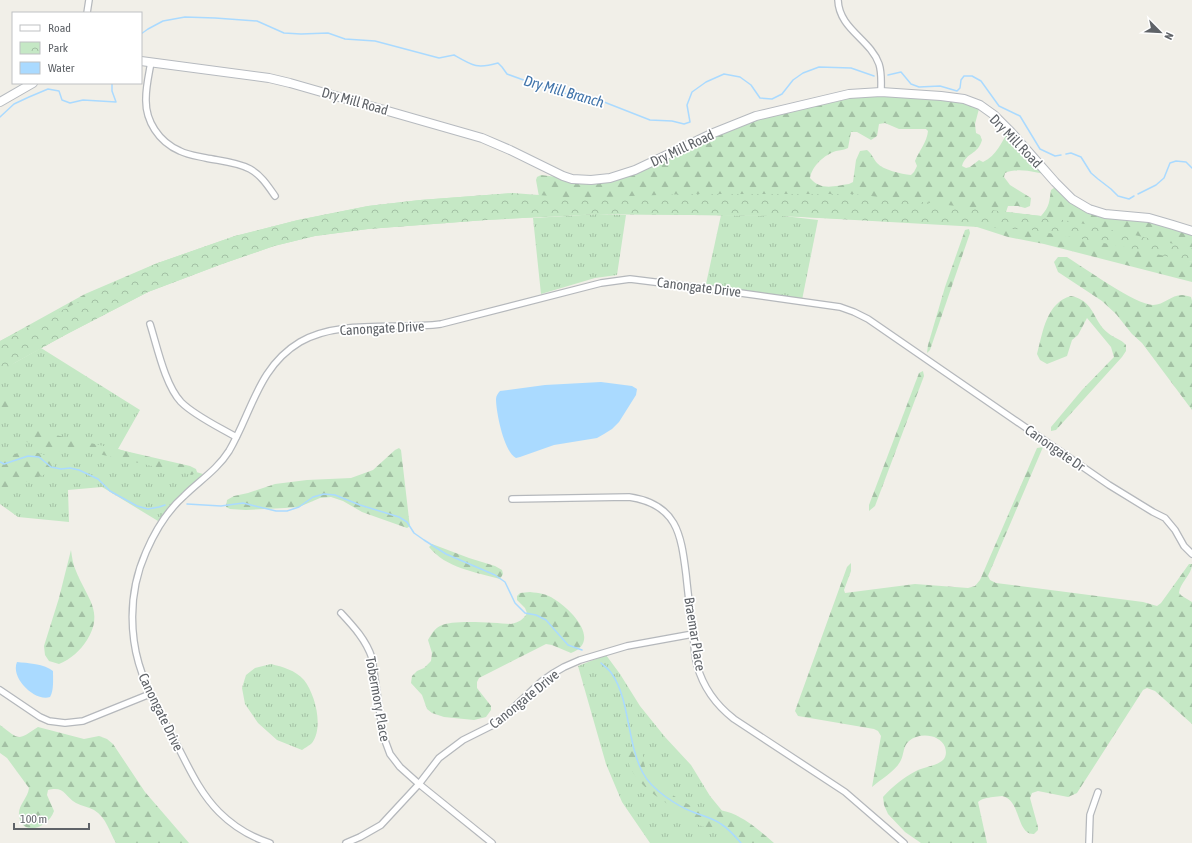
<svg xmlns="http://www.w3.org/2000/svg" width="1192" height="843" font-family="'Asap Condensed',sans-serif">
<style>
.grass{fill:url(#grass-tufts)}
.forest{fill:url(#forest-firs);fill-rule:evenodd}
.park{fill:url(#park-crowns)}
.water{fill:#aadaff}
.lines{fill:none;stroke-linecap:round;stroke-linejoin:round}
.stream{stroke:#aadaff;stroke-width:1.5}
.street-casing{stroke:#b5b8bc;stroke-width:8}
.secondary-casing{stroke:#b6babf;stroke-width:10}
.street{stroke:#fff;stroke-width:5.5}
.secondary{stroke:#fff;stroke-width:8}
.labels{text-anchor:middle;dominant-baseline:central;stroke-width:3.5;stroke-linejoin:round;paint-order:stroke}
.street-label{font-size:14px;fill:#5f6368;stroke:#fff}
.water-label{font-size:15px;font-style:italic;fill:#4174aa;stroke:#fff}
</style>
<defs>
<pattern id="grass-tufts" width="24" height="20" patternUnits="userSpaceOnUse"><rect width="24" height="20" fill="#c5e8c5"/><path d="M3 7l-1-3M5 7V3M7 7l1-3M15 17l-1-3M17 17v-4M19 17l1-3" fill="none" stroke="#a3c0a4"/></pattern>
<pattern id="forest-firs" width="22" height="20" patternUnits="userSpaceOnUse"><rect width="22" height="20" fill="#c5e8c5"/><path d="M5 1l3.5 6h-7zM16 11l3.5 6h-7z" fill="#a3c0a4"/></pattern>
<pattern id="park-crowns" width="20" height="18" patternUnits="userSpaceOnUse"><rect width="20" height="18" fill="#c5e8c5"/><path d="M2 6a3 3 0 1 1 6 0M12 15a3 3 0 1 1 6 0" fill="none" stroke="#a3c0a4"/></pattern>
</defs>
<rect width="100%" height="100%" fill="#f1efe8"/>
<g class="grass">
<path d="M598,214l28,1 -9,60 -22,3 -54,16 -8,-76z"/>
<path d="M721,215l63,1 34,4 -16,80 -96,-16z"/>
<path d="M41,348l99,62 -22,39 85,25 -29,28 -16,19 -56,-34 -34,3 1,32 -51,-5 -18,-13v-133z"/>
<path d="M606,655l14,19 20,32 25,31 26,28 19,31 18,22 30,25h-108l-28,-41 -16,-38 -28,-98z"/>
<path d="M271,664c12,3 24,6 33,16 11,14 20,47 8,63 -2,2 -7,5 -10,7l-25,-10 -19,-17 -13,-19 -3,-16 4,-13 9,-7z"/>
</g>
<g class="forest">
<path d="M849,94h54l77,11 -5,19 1,9 4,2 2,5c-4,15 -16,12 -20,26l4,2 4,-1 9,-7 4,2c14,-7 18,-19 26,-32l41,46c-12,-4 -33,-9 -45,-3l-1,4 6,8 21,13 -1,8 -5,2 -7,-2h-10l-2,6 35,4c9,-10 8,-14 10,-26l7,-5 26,21 108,25v18l-29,2 29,11v20l-148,-38 -36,-7 -34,-11 -7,-1 -183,-9 -186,-2 -112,6 -118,9 -53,7 -41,10 -52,18 -74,28 -81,42 -52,28 -10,11 -5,10v-42l85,-47 70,-30 80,-28 63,-16 70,-14 52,-6 93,-7 27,9 -4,-22 1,-3 4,-2 31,4 38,-1 146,-62zM885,123l14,6h27l2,2c-1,11 -9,20 -13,30l2,5 -3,6 -3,3c-10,-1 -28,-5 -34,-12 -4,-5 -5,-9 -10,-13l-7,1 -4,9 -3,22 -4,2c-15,2 -28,7 -39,-6 2,-12 14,-23 26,-27 4,-1 8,-1 12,-3l3,-16h6l14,8 6,-4 2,-12z"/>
<path d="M969,229l1,4 -40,117 -3,3 1,-8 17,-58 20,-57z"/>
<path d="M1058,257h9c16,10 69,48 86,48 11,0 18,-10 29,-10 2,0 6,1 9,2l1,4v109l-50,-67 -10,-9 -16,-20 -14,-13 -44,-29 -4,-10z"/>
<path d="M1071,296c24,5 21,24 37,37 6,5 13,6 18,12v6l-4,6 -66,73 -5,1v-4l31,-37 32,-33 -3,-10 -24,-29 -9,17 -6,5 -5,16 -20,8 -7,-4 -3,-6c6,-22 9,-51 34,-58z"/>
<path d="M923,371l1,5 -49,130 -6,5v-6l50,-132z"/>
<path d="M0,393l10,11 4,8 -3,4 -11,-4z"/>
<path d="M26,429h8l13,4 143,33 6,3 1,3 -5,3 -120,-27c-21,8 -31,-1 -50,-8l-2,-3 1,-5z"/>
<path d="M1043,447l-55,129 2,4 6,3 147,19 14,4 4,-3 28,-39h3c0,11 -12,18 -13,29l3,3 10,6v122l-37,-33 -8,-3 -4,2 -66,103 -9,4 -30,-6 -6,2 -2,5 8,29v3l-4,4c-18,1 -13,-35 -32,-38 -3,0 -6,1 -9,1 -6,1 -11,1 -15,5l9,41h-66l-16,-11 -17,-18 -4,-9 -1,-8c9,-10 21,-20 33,-26 11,-6 35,-5 29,-24 -5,-13 -26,-15 -36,-6 -6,5 -5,13 -8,19 -5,11 -20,19 -29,27l9,-51 -3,-5 -4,-2 -76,-13 -3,-5 52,-144 4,-4v8l-7,19 1,3 70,-9 53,4 7,-2 5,-6 57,-132z"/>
<path d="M399,448l2,2 8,69 1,7 -3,2 -45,-16 -19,-11 -12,-4 -11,1 -21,9 -14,1 -39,2 -16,-1 -4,-2 1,-7 7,-4 14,-3 27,-9 32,-4 44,-2 22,-8 22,-20z"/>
<path d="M0,451c15,7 28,-2 42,3 4,2 8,5 11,7l1,4 -3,7 -26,10 -25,7z"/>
<path d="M432,544l37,14 26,8 7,4 1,4 -3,5c-25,-7 -54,-11 -71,-32z"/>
<path d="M71,550c1,7 2,15 5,21 10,26 29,41 11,69 -7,11 -16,19 -28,24l-10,-3 -4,-6 -1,-9 15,-48z"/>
<path d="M530,592c9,1 17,2 24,7 17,10 48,42 17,54l-19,-8 -6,-1 -67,34 -2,4v6l14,18v4l-5,7 -12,3 -30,-3 -12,-4 -5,-4 -5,-14 -11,-12 1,-7 5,-5 7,-3 7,-7 1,-8 -4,-13c3,-5 6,-11 12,-14 12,-7 56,-3 71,-2 8,-2 12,-4 16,-11l-2,-5 -8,-8v-4l3,-3z"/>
<path d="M0,725c20,15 17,16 38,2l46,12 15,-3 8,3 6,5 32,48 44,51h-73c-7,-11 -9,-25 -22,-33 -6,-3 -12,-4 -18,-7 -12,-7 -11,-17 -28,-13l-1,5 7,16c-6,18 -33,26 -35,4 -1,-10 9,-17 10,-27l-22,-30 -7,-5z"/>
<path d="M635,749l7,3c2,6 2,15 5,21 5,10 42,34 53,36 11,1 20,0 31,4 17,7 29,18 43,30h-34c-11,-21 -27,-10 -43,-19 -7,-3 -13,-9 -20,-14 -20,-13 -47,-29 -50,-55l3,-5z"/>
</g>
<path class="park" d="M513,193l64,5 108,-4h169l187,22 49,9 102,23v14l-72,-16 -88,-16 -248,-14 -186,-2 -112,6 -118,9 -53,7 -41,10 -52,18 -74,28 -81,42 -67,37v-30l155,-77 80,-28 63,-16 70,-14 52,-6z"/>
<g class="water">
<path d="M601,382l31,4 5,3 -1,6 -17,27 -7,7 -8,5 -7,4 -43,7 -34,12 -4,1c-12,-6 -20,-46 -20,-59 0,-3 2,-6 4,-8l45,-6z"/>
<path d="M17,662c10,1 28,2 36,9 0,8 1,20 -3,26 -15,5 -40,-19 -33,-35z"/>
</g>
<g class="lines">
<g class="stream">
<path d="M141,34l7,-5 15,-8 22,-4 30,1 42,3 27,12 17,1 27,-1 17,6 30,2 64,17 15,-3c19,11 23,14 44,8l4,4 5,7 47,17 50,11 46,18 22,1 12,3 6,-2 -3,-17 5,-13 14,-10 18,-8 16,3 11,8 9,13 12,1 10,-5 11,-14 10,-7 16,-6 32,1 23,8"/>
<path d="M888,75l13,-3 10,12 8,3 21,-1 17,5 3,-3 1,-8 3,-4h8l9,5 18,25 21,10 20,33 15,7 6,-1"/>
<path d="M0,117l14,-13 15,-7 19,-8 11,2 3,9 8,3 13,-3 33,2 -4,-11v-8"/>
<path d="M1066,154l5,-1 10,4 10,16 7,6 13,10 7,7 11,3 5,-3"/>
<path d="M1138,194l18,-9 8,-7 6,-15 6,-2 10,1 6,6"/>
<path d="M0,462l4,2 24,-8 11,1 12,10 10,2 9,-1 9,2 19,9 12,12 27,15 11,3 11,-2 6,-2"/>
<path d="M187,504l34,2 22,-3 33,8h11l12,-4 14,-10 11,-3 11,1 25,10 39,12 8,5 7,11 10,7 22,14 49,21 10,7 10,21 10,10 11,2 10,5 22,25 14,5"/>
<path d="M601,663c3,3 8,6 11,11 18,26 15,70 31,99 8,16 34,33 50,39 10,4 20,6 28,12 8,5 14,12 20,19"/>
</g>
<defs>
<g id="street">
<path d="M838,0c1,29 32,39 41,64 3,9 2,18 2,28"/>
<path d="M87,13l2,-13"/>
<path d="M151,62c-2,12 -5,24 -5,36 -1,23 13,44 34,53 8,4 17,5 26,7 15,3 31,4 44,11 11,6 18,17 25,27"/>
<path d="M150,324c7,22 15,61 31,78 14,14 38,25 55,35"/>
<path d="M512,499l117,-2c48,7 52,37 57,77 2,19 4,38 7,58 1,11 1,22 4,33 6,22 19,40 37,54l111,73 59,51"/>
<path d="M341,613c13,14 25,27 31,45l11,77 7,19 10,13 19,17 73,59"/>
<path d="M0,690l40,27 9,4 16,2 18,-2 67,-27"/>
<path d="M270,843c-19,-6 -37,-17 -51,-31 -19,-19 -30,-44 -42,-67 -18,-34 -38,-66 -43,-104 -4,-30 0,-62 12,-89 9,-21 21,-41 38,-56 15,-15 33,-26 45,-45 23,-39 29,-84 71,-109 39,-23 97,-12 141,-18l160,-41 29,-4 89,11 121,17 14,5 14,7 241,166 44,27 12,6 10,12 9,16 8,8"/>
<path d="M346,843l14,-6 21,-12 38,-41 20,-26 24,-18 34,-17 45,-42 10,-7 12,-7 16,-7 47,-14 66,-12"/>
<path d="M1089,843l1,-28 8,-23"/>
</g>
<g id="secondary">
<path d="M141,61l128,17 21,5 192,55 28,12 53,26 9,3 19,1 19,-2 25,-8 76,-36 45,-18 93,-22 32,-2 60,4 23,3 16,6 14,10 17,17 44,50 17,17 17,10 16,5 44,4 24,7 19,6"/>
<path d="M0,102l33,-19"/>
</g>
</defs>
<use href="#street" class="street-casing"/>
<use href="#secondary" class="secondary-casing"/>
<use href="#street" class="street"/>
<use href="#secondary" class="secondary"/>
</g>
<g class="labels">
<g class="street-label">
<text transform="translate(355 101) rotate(16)">Dry Mill Road</text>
<text transform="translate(1016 141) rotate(46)">Dry Mill Road</text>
<text transform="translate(682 148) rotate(-25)">Dry Mill Road</text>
<text transform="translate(699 287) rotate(7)">Canongate Drive</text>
<text transform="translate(382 328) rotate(-3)">Canongate Drive</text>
<text transform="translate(1055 448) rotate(35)">Canongate Dr</text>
<text transform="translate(695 634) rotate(81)">Braemar Place</text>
<text transform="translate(378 699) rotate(80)">Tobermory Place</text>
<text transform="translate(524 699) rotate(-39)">Canongate Drive</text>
<text transform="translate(161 712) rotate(64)">Canongate Drive</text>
</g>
<g class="water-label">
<text transform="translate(564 91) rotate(16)">Dry Mill Branch</text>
</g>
</g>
<rect x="12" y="12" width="130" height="72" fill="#ffffff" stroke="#bfc1c3"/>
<rect x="20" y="25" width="20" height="6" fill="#ffffff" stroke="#bfc1c3"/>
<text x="48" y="32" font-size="12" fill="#5f6368">Road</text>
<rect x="20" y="42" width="20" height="12" fill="url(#park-crowns)" stroke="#bfc1c3"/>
<text x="48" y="52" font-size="12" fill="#5f6368">Park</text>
<rect x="20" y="62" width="20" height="12" fill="#aadaff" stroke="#bfc1c3"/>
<text x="48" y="72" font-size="12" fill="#5f6368">Water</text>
<g transform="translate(1160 32) rotate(114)" stroke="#ffffff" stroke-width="3" paint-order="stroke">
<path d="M0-3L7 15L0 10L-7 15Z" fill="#5f6368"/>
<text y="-6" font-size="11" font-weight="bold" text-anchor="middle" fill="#5f6368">N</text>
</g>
<path d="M14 823v6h75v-6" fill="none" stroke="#5f6368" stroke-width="2"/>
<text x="20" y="823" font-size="12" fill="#5f6368" stroke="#ffffff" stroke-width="3" paint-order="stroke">100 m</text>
</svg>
